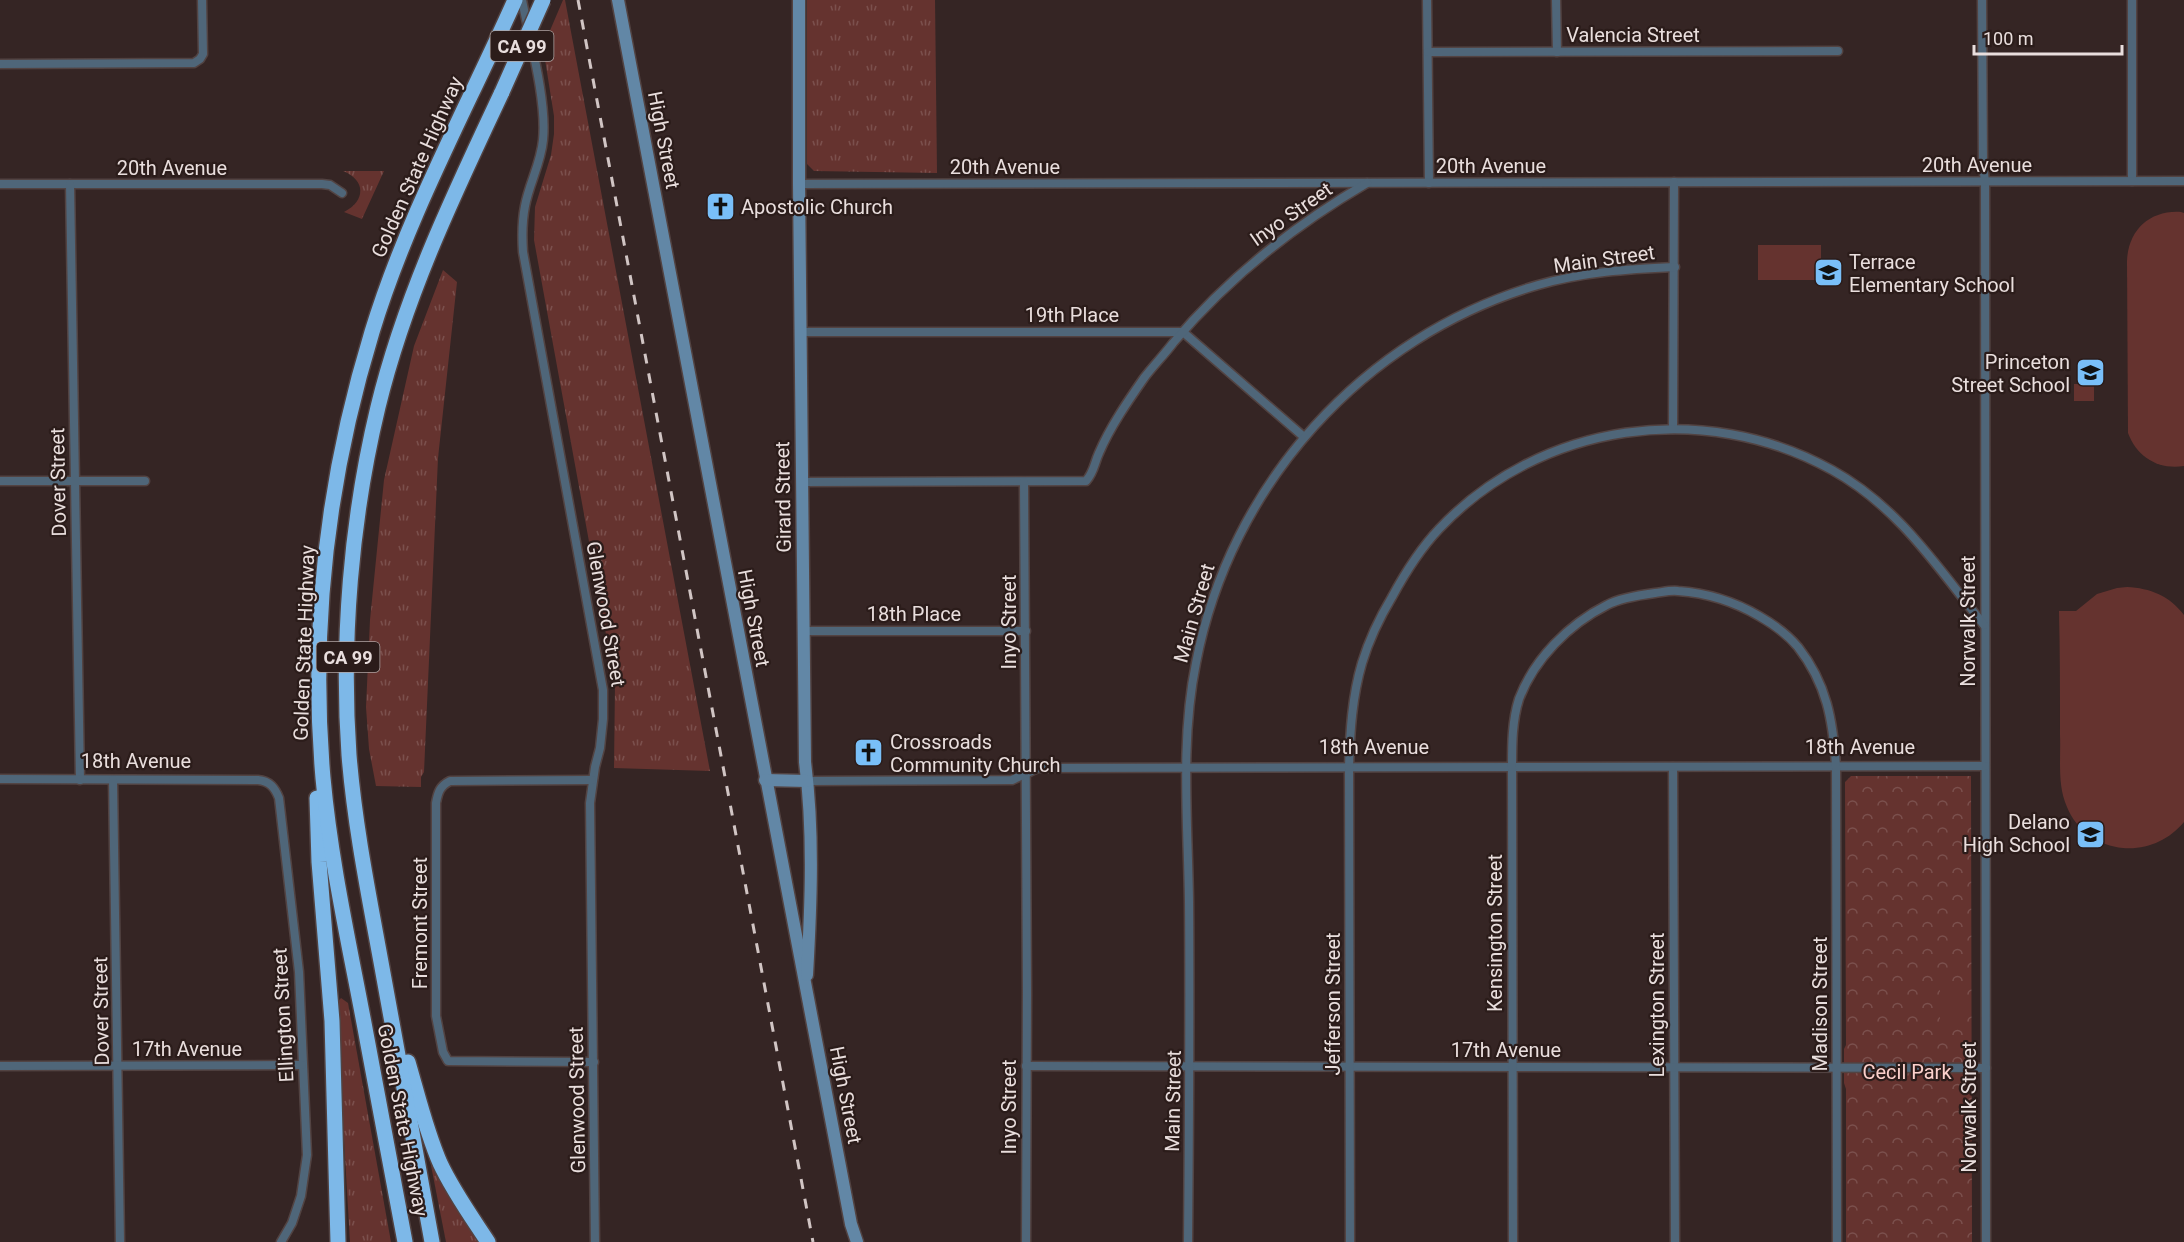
<svg xmlns="http://www.w3.org/2000/svg" width="2184" height="1242" font-family="Roboto,sans-serif">
<style>
.grass{fill:url(#grass-tufts)}
.park{fill:url(#park-crowns)}
.pitch{fill:#65332f}
.lines{fill:none;stroke-linecap:round;stroke-linejoin:round}
.minor-casing{stroke:#524342;stroke-width:11}
.secondary-casing{stroke:#524342;stroke-width:15}
.motorway-casing{stroke:#524342;stroke-width:18}
.minor{stroke:#4f6679;stroke-width:8}
.secondary{stroke:#6287a6;stroke-width:12}
.motorway{stroke:#7db8e8;stroke-width:15}
.rail{stroke:#d1c5c4;stroke-width:3;stroke-dasharray:10 10;stroke-linecap:butt}
.motorway-bridge-casing{stroke:#524342;stroke-width:18;stroke-linecap:butt}
.motorway-bridge{stroke:#7db8e8;stroke-width:15}
.labels{text-anchor:middle;dominant-baseline:central;stroke-width:4.5;stroke-linejoin:round;paint-order:stroke}
.shield{fill:#2b1c1a;stroke:#b0a4a2;stroke-width:1.5}
.shield-label{font-size:18px;font-weight:bold;fill:#e9dedd}
.street-label{font-size:20px;fill:#e9dedd;stroke:#2b1c1a}
.poi-label{font-size:20px;fill:#e9dedd;stroke:#2b1c1a;text-anchor:start}
.park-label{font-size:20px;fill:#fbd0cb;stroke:#2b1c1a}
</style>
<defs>
<pattern id="grass-tufts" width="24" height="20" patternUnits="userSpaceOnUse" patternTransform="scale(1.5)"><rect width="24" height="20" fill="#65332f"/><path d="M3 7l-1-3M5 7V3M7 7l1-3M15 17l-1-3M17 17v-4M19 17l1-3" fill="none" stroke="#7b504d"/></pattern>
<pattern id="park-crowns" width="20" height="18" patternUnits="userSpaceOnUse" patternTransform="scale(1.5)"><rect width="20" height="18" fill="#65332f"/><path d="M2 6a3 3 0 1 1 6 0M12 15a3 3 0 1 1 6 0" fill="none" stroke="#7b504d"/></pattern>
</defs>
<rect width="100%" height="100%" fill="#352524"/>
<g class="grass">
<path d="M563,0h2l145,771 -96,-3 1,-84 -81,-444 1,-33 16,-52 3,-21v-18l-11,-69z"/>
<path d="M807,0h128l2,173 -123,-2 -7,-7z"/>
<path d="M343,171h41l-22,48 -18,-7c22,-11 22,-32 -1,-41z"/>
<path d="M443,270l14,12 -19,176 -14,314 -3,5v10l-45,-1 -7,-37 -3,-42 4,-87 14,-140 30,-134z"/>
<path d="M341,998l7,5 43,239h-41l-14,-238z"/>
<path d="M427,1145l56,97h-37z"/>
</g>
<path class="park" d="M1851,776h120l1,466h-126v-153l-2,-6v-34l2,-4 -1,-263z"/>
<g class="pitch">
<path d="M2181,212l3,1v253c-26,4 -47,-9 -56,-33l-1,-172c1,-31 23,-51 54,-49z"/>
<rect x="1758" y="245" width="63" height="35"/>
<rect x="2074" y="384" width="20" height="17"/>
<path d="M2127,587c23,1 43,9 57,28v207c-15,18 -37,28 -61,26 -24,-2 -47,-18 -56,-41 -10,-22 -6,-49 -7,-72 0,-42 0,-83 -1,-124h17l21,-17 20,-6z"/>
<rect x="1940" y="983" width="27" height="45"/>
</g>
<g class="lines">
<defs>
<g id="minor">
<path d="M522,0c8,40 25,101 21,140 -2,23 -14,44 -18,66 -3,15 -3,31 -2,46l80,438v29l-3,29 -5,19 -5,36 5,439"/>
<path d="M1427,0l2,183"/>
<path d="M1556,0l1,52"/>
<path d="M1982,0l1,166 2,15 1,1061"/>
<path d="M2132,0v181"/>
<path d="M1428,52l410,-1"/>
<path d="M0,64l194,-1 6,-4 3,-5 -1,-54"/>
<path d="M0,184h322l8,1 12,8"/>
<path d="M70,184l10,596"/>
<path d="M799,184l1385,-3"/>
<path d="M800,332h383l121,105"/>
<path d="M1673,429l1,-247"/>
<path d="M0,481h145"/>
<path d="M802,482l284,-1c8,-9 8,-17 13,-28 11,-26 29,-52 45,-75 9,-12 20,-23 29,-35 56,-66 120,-117 194,-160"/>
<path d="M1024,482l3,511 -1,249"/>
<path d="M803,631h223"/>
<path d="M1673,767l2,475"/>
<path d="M0,779l258,1c12,1 17,8 21,18l20,174 8,183 -6,41 -9,27 -11,19"/>
<path d="M113,780l7,462"/>
<path d="M592,780l-142,1c-10,5 -12,11 -14,22v213l7,36 5,9 146,1"/>
<path d="M807,781l205,-1 26,-12 947,-2"/>
<path d="M0,1066l302,-1"/>
<path d="M1026,1066l960,2"/>
<path d="M1188,1242c1,-114 2,-227 1,-340 -1,-79 -9,-162 7,-239 34,-178 167,-327 342,-378 45,-13 90,-16 137,-18"/>
<path d="M1350,1242l-1,-475c1,-35 3,-70 13,-104 7,-23 18,-46 30,-66 13,-24 28,-48 47,-68 101,-107 265,-130 393,-59 67,37 106,98 152,155"/>
<path d="M1513,1242l-1,-475c0,-22 0,-46 7,-68 15,-40 50,-75 88,-94 13,-7 33,-10 48,-12 8,-1 16,-3 23,-2 29,2 57,11 81,25 14,8 29,19 39,31 29,37 35,74 38,119l1,476"/>
</g>
<g id="secondary">
<path d="M618,0l233,1224 6,18"/>
<path d="M799,0v184l6,578c9,70 6,143 2,213"/>
<path d="M765,780l42,1"/>
</g>
<g id="motorway">
<path d="M317,798l2,64 13,159 6,221"/>
<path d="M408,1062c10,34 18,69 32,101 13,28 31,53 48,79"/>
<path d="M405,1242c-13,-68 -25,-135 -38,-203 -16,-87 -36,-173 -44,-261 -13,-150 5,-302 49,-446 35,-115 94,-222 143,-332"/>
<path d="M432,1242c-16,-90 -32,-180 -49,-269 -13,-72 -28,-144 -34,-218 -8,-114 2,-236 29,-348 27,-111 76,-213 124,-315"/>
</g>
</defs>
<use href="#minor" class="minor-casing"/>
<use href="#secondary" class="secondary-casing"/>
<use href="#motorway" class="motorway-casing"/>
<use href="#minor" class="minor"/>
<use href="#secondary" class="secondary"/>
<use href="#motorway" class="motorway"/>
<path class="rail" d="M578,0l235,1242"/>
<defs>
<path id="motorway-bridge" d="M502,92l41,-92"/>
</defs>
<use href="#motorway-bridge" class="motorway-bridge-casing"/>
<use href="#motorway-bridge" class="motorway-bridge"/>
</g>
<defs>
<symbol id="church-square" viewBox="-11 -11 22 22"><rect x="-9" y="-9" width="18" height="18" rx="4" fill="#79bff8" stroke="#2b1c1a"/><path d="M-1.2-6h2.4v3.5h3.3v2.4h-3.3V6h-2.4V-.1h-3.3v-2.4h3.3Z" fill="#111"/></symbol>
<symbol id="school-square" viewBox="-11 -11 22 22"><rect x="-9" y="-9" width="18" height="18" rx="4" fill="#79bff8" stroke="#2b1c1a"/><path d="M0-5L7-2L0 1L-7-2ZM-4 1L0 2.5L4 1V4Q0 6-4 4Z" fill="#111"/></symbol>
</defs>
<g fill-rule="evenodd">
<use href="#church-square" x="704" y="190" width="33" height="33"/>
<use href="#school-square" x="1812" y="256" width="33" height="33"/>
<use href="#school-square" x="2074" y="356" width="33" height="33"/>
<use href="#church-square" x="852" y="736" width="33" height="33"/>
<use href="#school-square" x="2074" y="818" width="33" height="33"/>
</g>
<g class="labels">
<g class="shield">
<rect x="490.5" y="31" width="63" height="30" rx="4.5"/>
<rect x="316.5" y="642" width="63" height="30" rx="4.5"/>
</g>
<g class="shield-label">
<text x="522" y="46">CA 99</text>
<text x="348" y="657">CA 99</text>
</g>
<g class="street-label">
<text x="1633" y="35">Valencia Street</text>
<text transform="translate(664 140) rotate(79)">High Street</text>
<text x="1977" y="165">20th Avenue</text>
<text x="1491" y="166">20th Avenue</text>
<text transform="translate(417 167) rotate(-66)">Golden State Highway</text>
<text x="1005" y="167">20th Avenue</text>
<text x="172" y="168">20th Avenue</text>
<text transform="translate(1291 214) rotate(-35)">Inyo Street</text>
<text transform="translate(1604 259) rotate(-8)">Main Street</text>
<text x="1072" y="315">19th Place</text>
<text transform="translate(58 482) rotate(-91)">Dover Street</text>
<text transform="translate(783 497) rotate(-91)">Girard Street</text>
<text transform="translate(1194 613) rotate(-74)">Main Street</text>
<text transform="translate(606 614) rotate(80)">Glenwood Street</text>
<text x="914" y="614">18th Place</text>
<text transform="translate(754 618) rotate(79)">High Street</text>
<text transform="translate(1968 621) rotate(-90)">Norwalk Street</text>
<text transform="translate(1009 622) rotate(-90)">Inyo Street</text>
<text transform="translate(304 643) rotate(-88)">Golden State Highway</text>
<text x="1374" y="747">18th Avenue</text>
<text x="1860" y="747">18th Avenue</text>
<text x="136" y="761">18th Avenue</text>
<text transform="translate(420 923) rotate(-90)">Fremont Street</text>
<text transform="translate(1495 933) rotate(-90)">Kensington Street</text>
<text transform="translate(1333 1004) rotate(-90)">Jefferson Street</text>
<text transform="translate(1820 1004) rotate(-90)">Madison Street</text>
<text transform="translate(1657 1005) rotate(-90)">Lexington Street</text>
<text transform="translate(101 1011) rotate(-91)">Dover Street</text>
<text transform="translate(283 1015) rotate(-93)">Ellington Street</text>
<text x="187" y="1049">17th Avenue</text>
<text x="1506" y="1050">17th Avenue</text>
<text transform="translate(846 1095) rotate(79)">High Street</text>
<text transform="translate(577 1100) rotate(-91)">Glenwood Street</text>
<text transform="translate(1173 1101) rotate(-89)">Main Street</text>
<text transform="translate(1009 1107) rotate(-90)">Inyo Street</text>
<text transform="translate(1969 1107) rotate(-90)">Norwalk Street</text>
<text transform="translate(403 1120) rotate(79)">Golden State Highway</text>
</g>
<g class="poi-label">
<text x="741" y="207">Apostolic Church</text>
<text x="1849" y="262">Terrace<tspan x="1849" dy="23">Elementary School</tspan></text>
<text x="2070" y="362" text-anchor="end">Princeton<tspan x="2070" dy="23">Street School</tspan></text>
<text x="890" y="742">Crossroads<tspan x="890" dy="23">Community Church</tspan></text>
<text x="2070" y="822" text-anchor="end">Delano<tspan x="2070" dy="23">High School</tspan></text>
</g>
<g class="park-label">
<text x="1907" y="1072">Cecil Park</text>
</g>
</g>
<path d="M1974 45v9h148v-9" fill="none" stroke="#e9dedd" stroke-width="3"/>
<text x="1983" y="45" font-size="18" fill="#e9dedd" stroke="#2b1c1a" stroke-width="4.5" paint-order="stroke">100 m</text>
</svg>
